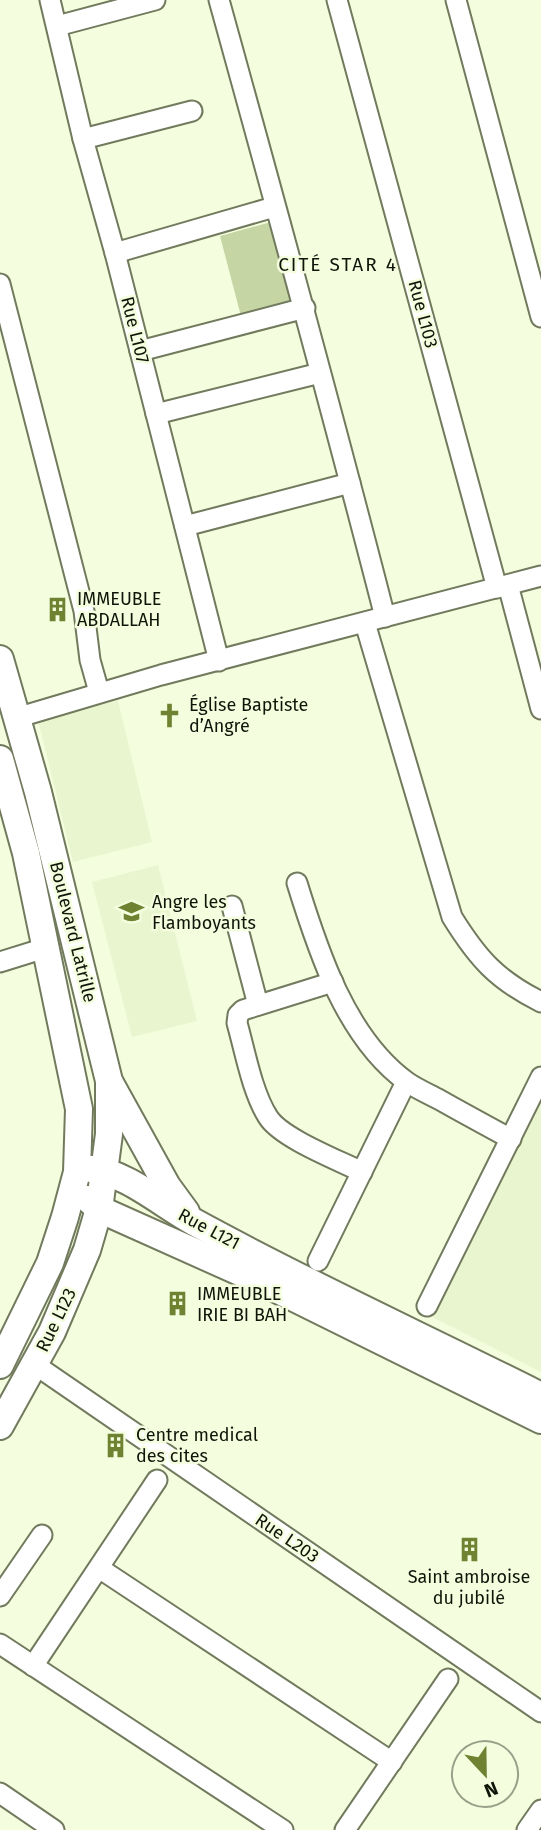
<svg xmlns="http://www.w3.org/2000/svg" width="541" height="1830" font-family="'Fira Sans',sans-serif">
<style>
.built{fill:#e9f5ce}
.green{fill:#c6d5a4}
.lines{fill:none;stroke-linecap:round;stroke-linejoin:round}
.minor-casing{stroke:#727a5e;stroke-width:23}
.secondary-casing{stroke:#727a5e;stroke-width:30}
.minor{stroke:#fff;stroke-width:19}
.secondary{stroke:#fff;stroke-width:26}
.labels{text-anchor:middle;dominant-baseline:central;stroke-width:5;stroke-linejoin:round;paint-order:stroke}
.street-label{font-size:18px;fill:#111409;stroke:#f4fede}
.poi-label{font-size:18px;fill:#111409;stroke:#f4fede;text-anchor:start}
.neighbourhood-label{font-size:19px;letter-spacing:2px;fill:#111409;stroke:#f4fede}
</style>
<rect width="100%" height="100%" fill="#f4fede"/>
<g class="built">
<path d="M118,701l34,141 -79,20 -35,-142z"/>
<path d="M158,865l39,156 -65,16 -40,-155z"/>
<path d="M541,1102v270l-109,-55z"/>
</g>
<path class="green" d="M271,222l22,85 -51,13 -22,-84z"/>
<g class="lines">
<defs>
<g id="minor">
<path d="M50,0l33,139 32,114 104,408"/>
<path d="M219,0c57,206 113,411 166,617"/>
<path d="M337,0l160,588"/>
<path d="M456,0l85,317"/>
<path d="M57,26l98,-26"/>
<path d="M83,139l109,-28"/>
<path d="M115,253l159,-46"/>
<path d="M0,284l84,327 6,49 9,32"/>
<path d="M140,351l165,-43"/>
<path d="M156,414l164,-41"/>
<path d="M185,526l165,-43"/>
<path d="M508,585l33,124"/>
<path d="M365,623l87,294c26,42 45,63 89,85"/>
<path d="M16,718l145,-43 380,-99"/>
<path d="M297,883c21,68 49,155 110,199 10,7 22,12 33,18 23,13 47,26 71,39"/>
<path d="M232,906l26,99"/>
<path d="M0,962l45,-14"/>
<path d="M333,982l-90,28 -5,5 -1,8c8,28 15,69 31,94 13,21 70,43 94,55"/>
<path d="M318,1261l88,-179"/>
<path d="M427,1306l114,-229"/>
<path d="M34,1364l507,348"/>
<path d="M99,1568l293,194"/>
<path d="M0,1596l42,-61"/>
<path d="M0,1644l283,186"/>
<path d="M33,1666l124,-186"/>
<path d="M0,1793l54,37"/>
<path d="M345,1830l103,-151"/>
<path d="M527,1830l14,-20"/>
</g>
<g id="secondary">
<path d="M0,659l38,133 71,289v53l-10,75 -12,41 -35,82 -52,94"/>
<path d="M0,759l26,94 53,256 -2,63 -12,45 -15,46 -50,102"/>
<path d="M110,1083l57,103 19,26"/>
<path d="M91,1169c36,4 70,35 103,53 113,62 232,116 347,174"/>
<path d="M88,1199l11,10 163,73 279,138"/>
</g>
</defs>
<use href="#minor" class="minor-casing"/>
<use href="#secondary" class="secondary-casing"/>
<use href="#minor" class="minor"/>
<use href="#secondary" class="secondary"/>
</g>
<defs>
<symbol id="building-bare" viewBox="-9 -9 18 18"><path d="M-4-6H4V6H1V3H-1V6H-4ZM-2.5-4.3h1.7v1.8h-1.7ZM.8-4.3h1.7v1.8H.8ZM-2.5-1h1.7V.8h-1.7ZM.8-1h1.7V.8H.8Z" fill="#6f8232" stroke="#f4fede" stroke-width="2.5" paint-order="stroke"/></symbol>
<symbol id="church-bare" viewBox="-9 -9 18 18"><path d="M-1.2-6h2.4v3.5h3.3v2.4h-3.3V6h-2.4V-.1h-3.3v-2.4h3.3Z" fill="#6f8232" stroke="#f4fede" stroke-width="2.5" paint-order="stroke"/></symbol>
<symbol id="school-bare" viewBox="-9 -9 18 18"><path d="M0-5L7-2L0 1L-7-2ZM-4 1L0 2.5L4 1V4Q0 6-4 4Z" fill="#6f8232" stroke="#f4fede" stroke-width="2.5" paint-order="stroke"/></symbol>
</defs>
<g fill-rule="evenodd">
<use href="#building-bare" x="40" y="592" width="35" height="35"/>
<use href="#church-bare" x="152" y="698" width="35" height="35"/>
<use href="#school-bare" x="114" y="894" width="35" height="35"/>
<use href="#building-bare" x="160" y="1286" width="35" height="35"/>
<use href="#building-bare" x="98" y="1428" width="35" height="35"/>
<use href="#building-bare" x="452" y="1532" width="35" height="35"/>
</g>
<g class="labels">
<g class="street-label">
<text transform="translate(423 314) rotate(75)">Rue L103</text>
<text transform="translate(135 330) rotate(76)">Rue L107</text>
<text transform="translate(73 932) rotate(76)">Boulevard Latrille</text>
<text transform="translate(209 1229) rotate(28)">Rue L121</text>
<text transform="translate(56 1320) rotate(-64)">Rue L123</text>
<text transform="translate(287 1538) rotate(34)">Rue L203</text>
</g>
<g class="poi-label">
<text x="77" y="599">IMMEUBLE<tspan x="77" dy="21">ABDALLAH</tspan></text>
<text x="189" y="705">Église Baptiste<tspan x="189" dy="21">d’Angré</tspan></text>
<text x="152" y="902">Angre les<tspan x="152" dy="21">Flamboyants</tspan></text>
<text x="197" y="1294">IMMEUBLE<tspan x="197" dy="21">IRIE BI BAH</tspan></text>
<text x="136" y="1435">Centre medical<tspan x="136" dy="21">des cites</tspan></text>
<text x="469" y="1577" text-anchor="middle">Saint ambroise<tspan x="469" dy="21">du jubilé</tspan></text>
</g>
<g class="neighbourhood-label">
<text x="338" y="264">CITÉ STAR 4</text>
</g>
</g>
<g transform="translate(485 1774) rotate(158)"><circle r="33" fill="#f4fede" stroke="#99a089" stroke-width="2"/>
<path d="M0-5L12 26L0 18L-12 26Z" fill="#6f8232"/>
<text y="-10" font-size="19" font-weight="bold" text-anchor="middle" fill="#111409">N</text>
</g>
</svg>
